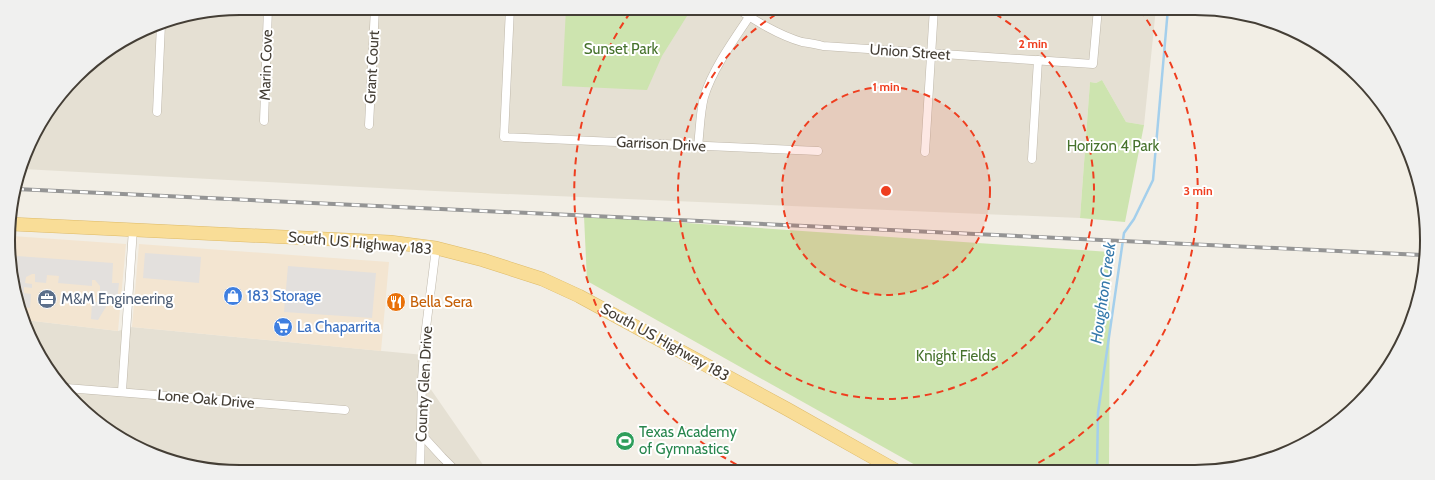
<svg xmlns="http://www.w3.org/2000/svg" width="1435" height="480" font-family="Cabin,sans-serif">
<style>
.residential{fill:#e5e0d3}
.commercial{fill:#f3e5d1}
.green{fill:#cde4af}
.parking{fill:#e3e0dd}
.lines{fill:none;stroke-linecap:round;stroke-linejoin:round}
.stream{stroke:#a4cfec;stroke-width:2.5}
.minor-casing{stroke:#bfb8ab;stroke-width:9}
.primary-casing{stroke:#ddba68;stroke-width:14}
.minor{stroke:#fff;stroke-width:8}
.primary{stroke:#f9dd97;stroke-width:13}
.rail-casing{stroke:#949494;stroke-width:4}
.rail{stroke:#fff;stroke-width:2.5;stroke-dasharray:8;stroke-linecap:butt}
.ring{fill:none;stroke:#ef3e1f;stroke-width:2;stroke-dasharray:7 5}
.labels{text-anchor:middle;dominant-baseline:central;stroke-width:4;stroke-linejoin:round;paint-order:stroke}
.park-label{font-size:15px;fill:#46722c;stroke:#fff}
.street-label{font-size:15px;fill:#443e35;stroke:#fff}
.shop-label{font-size:15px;fill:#366cbe;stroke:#fff;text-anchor:start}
.service-label{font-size:15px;fill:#4e5e75;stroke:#fff;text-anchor:start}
.food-label{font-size:15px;fill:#c56008;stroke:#fff;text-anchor:start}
.leisure-label{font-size:15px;fill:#27864d;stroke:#fff;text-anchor:start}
.water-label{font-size:16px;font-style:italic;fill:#3478aa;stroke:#fff}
.rim{fill:none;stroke:#443e35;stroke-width:2}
.centre{fill:#ef3e1f;stroke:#fff;stroke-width:2}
.ring-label{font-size:12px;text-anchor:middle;font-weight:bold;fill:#ef3e1f;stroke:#fff;stroke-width:4;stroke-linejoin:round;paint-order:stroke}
</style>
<rect width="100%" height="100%" fill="#f2eee5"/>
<g class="residential">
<path d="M240,8h916l-12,117 -18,-3 -24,-42 -6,3 -6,-1 -10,136 -645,-27 -412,-22 9,-32 55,-71 64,-40z"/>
<path d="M25,320l93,11 14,-4 292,28 -1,23 63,91 25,2 -271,1 -60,-8 -69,-31 -64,-64z"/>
</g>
<g class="commercial">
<path d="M12,236l114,8 -8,87 -93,-11 -9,-20z"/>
<path d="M139,244l250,18 -8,89 -249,-24z"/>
</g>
<g class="green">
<path d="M566,8h126l-30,48 -15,34 -85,-4z"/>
<path d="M1102,80l24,42 18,3 -19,97 -45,-4 10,-136 6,1z"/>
<path d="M584,216l526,36 -1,218 -183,1 -339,-190z"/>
</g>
<g class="parking">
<path d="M145,253l56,4 -2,26 -56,-5z"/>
<path d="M17,256l96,7 -1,20h7l-2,18 -7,-1 -12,20 -7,-1 1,-17h8v-16l-5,-6h-3v6l-34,-3 1,-7 -12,-1 -1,8 -11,-1v-8h-3l-6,3 -1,6 7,1v4l-8,-1v6l7,1 -1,14 -7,-1 -1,3h-2l-4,-10 -2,-25h2z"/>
<path d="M288,266l88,7 -4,45 -88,-6z"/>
</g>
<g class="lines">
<path class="stream" d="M1097,470l1,-57 26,-180 10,-14 19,-39 15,-172"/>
<defs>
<g id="minor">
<path d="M510,8l-6,129 314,14"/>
<path d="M736,8c20,13 42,27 66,34 7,1 14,2 21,4l270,18 5,-56"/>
<path d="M157,112l4,-88"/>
<path d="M264,121l4,-113"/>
<path d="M369,125l6,-117"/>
<path d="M698,146c2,-16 2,-33 6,-49 9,-30 34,-63 51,-89"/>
<path d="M925,152l9,-144"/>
<path d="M1032,159l6,-99"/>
<path d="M66,388l279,22"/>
<path d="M122,391l11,-162"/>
<path d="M421,434l21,23 15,15"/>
<path d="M420,472l2,-92 3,-44 11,-88"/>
</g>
<path id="primary" d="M11,224l379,18 46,6 47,12 59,19 37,17 208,113 110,62"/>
</defs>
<use href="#minor" class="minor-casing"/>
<use href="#primary" class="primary-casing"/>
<use href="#minor" class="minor"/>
<use href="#primary" class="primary"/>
<defs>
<path id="rail" d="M16,189l1406,66"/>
</defs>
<use href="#rail" class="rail-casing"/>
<use href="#rail" class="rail"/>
</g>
<circle cx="886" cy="191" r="104" fill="#ef3e1f" fill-opacity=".12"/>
<g class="ring">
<circle cx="886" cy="191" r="104"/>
<path d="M985 8A208 208 0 1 1 787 8"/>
<path d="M747 470A312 312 0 0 1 632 10M1140 10A312 312 0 0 1 1025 470"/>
</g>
<defs>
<symbol id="shop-disc" viewBox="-11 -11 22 22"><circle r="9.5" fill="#3f7fe0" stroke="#fff"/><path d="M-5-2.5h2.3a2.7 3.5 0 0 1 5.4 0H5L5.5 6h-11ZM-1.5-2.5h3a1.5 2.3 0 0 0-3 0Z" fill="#fff"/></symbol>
<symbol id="office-disc" viewBox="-11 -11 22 22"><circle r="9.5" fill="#5c6f8a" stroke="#fff"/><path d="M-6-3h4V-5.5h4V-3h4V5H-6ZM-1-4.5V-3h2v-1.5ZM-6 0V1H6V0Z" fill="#fff"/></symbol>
<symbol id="restaurant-disc" viewBox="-11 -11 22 22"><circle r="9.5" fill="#e8710a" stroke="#fff"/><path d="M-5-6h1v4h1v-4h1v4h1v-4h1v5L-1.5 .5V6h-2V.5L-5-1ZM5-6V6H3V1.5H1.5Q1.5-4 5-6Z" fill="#fff"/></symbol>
<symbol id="supermarket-disc" viewBox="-11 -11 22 22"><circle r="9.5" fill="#3f7fe0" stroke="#fff"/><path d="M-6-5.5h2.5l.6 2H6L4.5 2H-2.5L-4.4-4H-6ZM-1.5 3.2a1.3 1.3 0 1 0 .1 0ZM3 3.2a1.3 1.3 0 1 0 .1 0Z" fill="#fff"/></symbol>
<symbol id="stadium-disc" viewBox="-11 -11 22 22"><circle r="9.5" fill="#2e9e5b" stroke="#fff"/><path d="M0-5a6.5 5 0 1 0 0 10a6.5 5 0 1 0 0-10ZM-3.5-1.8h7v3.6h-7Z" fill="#fff"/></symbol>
</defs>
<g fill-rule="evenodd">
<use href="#shop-disc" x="222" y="285" width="22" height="22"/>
<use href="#office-disc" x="36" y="288" width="22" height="22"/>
<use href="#restaurant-disc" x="385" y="291" width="22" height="22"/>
<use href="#supermarket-disc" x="272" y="316" width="22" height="22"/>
<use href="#stadium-disc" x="614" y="430" width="22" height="22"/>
</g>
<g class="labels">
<g class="park-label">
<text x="621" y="49">Sunset Park</text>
<text x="1113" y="146">Horizon 4 Park</text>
<text x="956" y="356">Knight Fields</text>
</g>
<g class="street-label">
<text transform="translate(910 52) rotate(4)">Union Street</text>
<text transform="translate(266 65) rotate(-88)">Marin Cove</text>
<text transform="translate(372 67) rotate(-87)">Grant Court</text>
<text transform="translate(661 144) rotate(3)">Garrison Drive</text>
<text transform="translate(360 243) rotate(5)">South US Highway 183</text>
<text transform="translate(665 342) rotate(29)">South US Highway 183</text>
<text transform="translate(424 384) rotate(-87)">County Glen Drive</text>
<text transform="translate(206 399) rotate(5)">Lone Oak Drive</text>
</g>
<g class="shop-label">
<text x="247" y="296">183 Storage</text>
<text x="297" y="327">La Chaparrita</text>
</g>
<g class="service-label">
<text x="61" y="299">M&amp;M Engineering</text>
</g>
<g class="food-label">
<text x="410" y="302">Bella Sera</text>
</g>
<g class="leisure-label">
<text x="639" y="432">Texas Academy<tspan x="639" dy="17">of Gymnastics</tspan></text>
</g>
<g class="water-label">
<text transform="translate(1103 293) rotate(-82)">Houghton Creek</text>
</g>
</g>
<path d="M0 0H1435V480H0ZM240 15H1195A225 225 0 0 1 1420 240V240A225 225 0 0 1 1195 465H240A225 225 0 0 1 15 240V240A225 225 0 0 1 240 15Z" fill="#f0f0ef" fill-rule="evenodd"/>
<path class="rim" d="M240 15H1195A225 225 0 0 1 1420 240V240A225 225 0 0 1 1195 465H240A225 225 0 0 1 15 240V240A225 225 0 0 1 240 15Z"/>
<circle cx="886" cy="191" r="6" class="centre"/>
<g class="ring-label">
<text x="1033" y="48">2 min</text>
<text x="886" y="91">1 min</text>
<text x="1198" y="195">3 min</text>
</g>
</svg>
